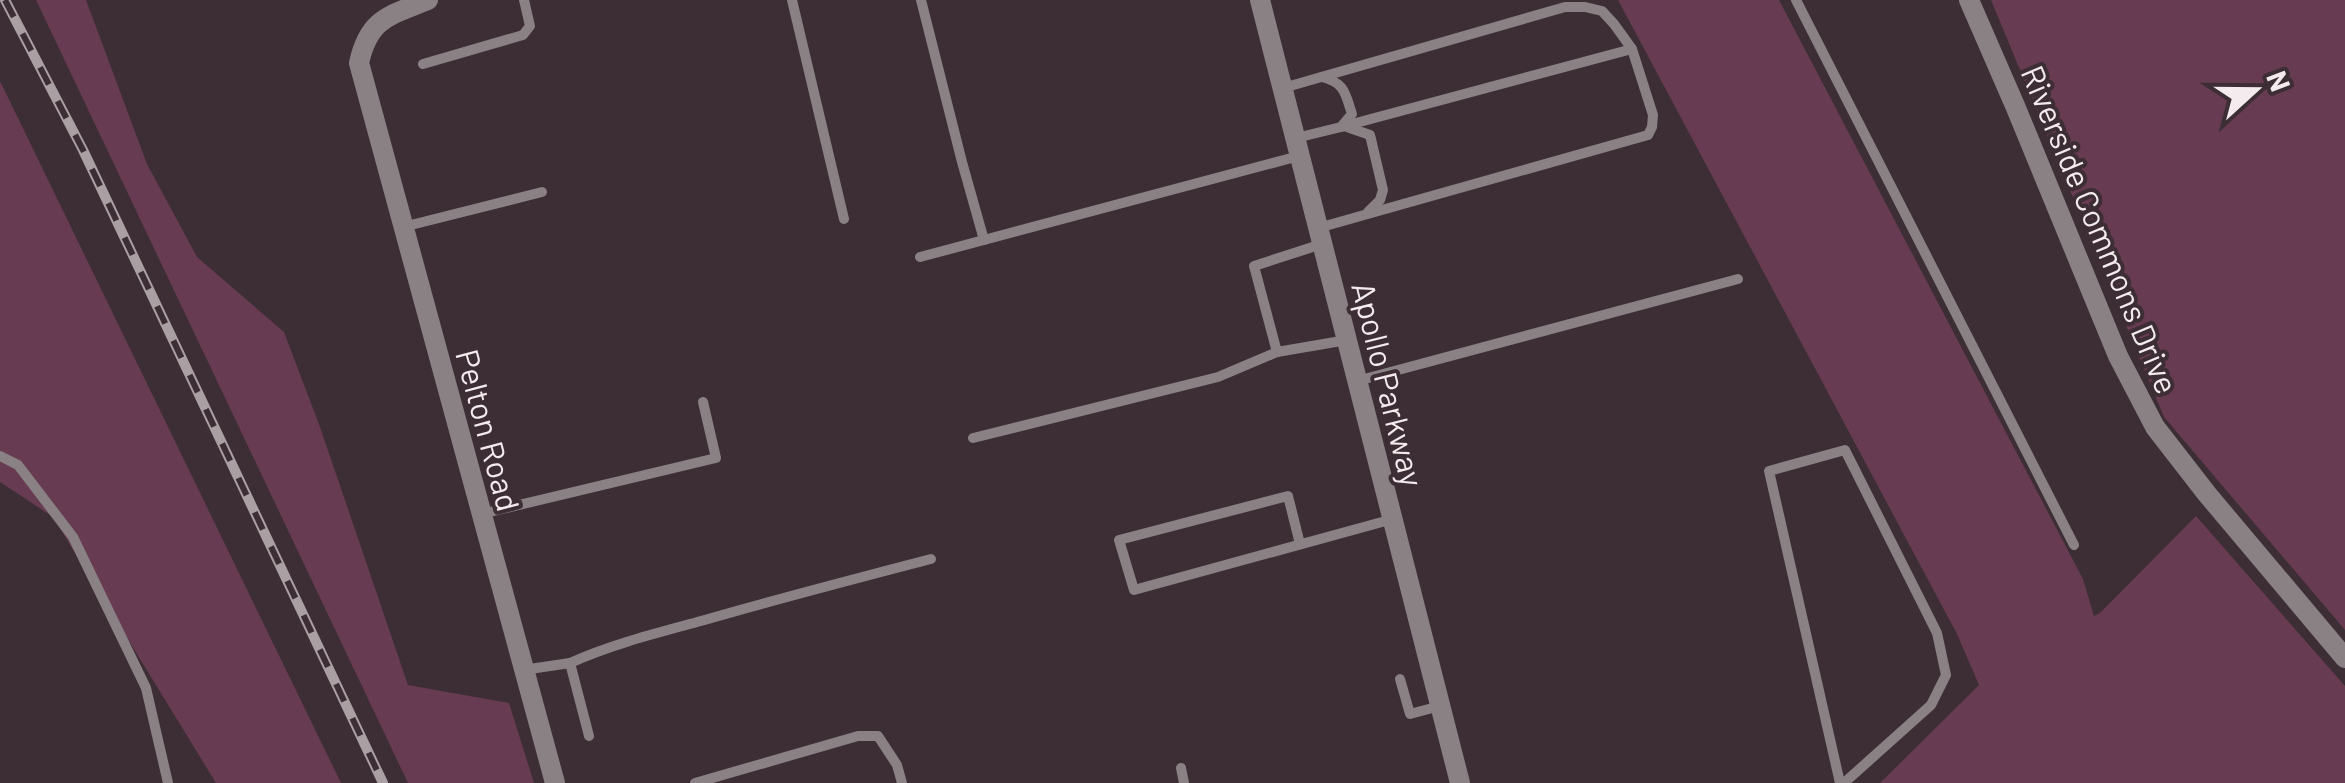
<svg xmlns="http://www.w3.org/2000/svg" width="2345" height="783" font-family="Barlow,sans-serif">
<style>
.green{fill:#673b51}
.lines{fill:none;stroke-linecap:round;stroke-linejoin:round}
.lane{stroke:#898184;stroke-width:10}
.street{stroke:#898184;stroke-width:20}
.rail-casing{stroke:#aa9fa3;stroke-width:10}
.rail{stroke:#3c2e34;stroke-width:6;stroke-dasharray:19;stroke-linecap:butt}
.labels{text-anchor:middle;dominant-baseline:central;stroke-width:8;stroke-linejoin:round;paint-order:stroke}
.street-label{font-size:32px;fill:#f4ebee;stroke:#3c2e34}
</style>
<rect width="100%" height="100%" fill="#3c2e34"/>
<g class="green">
<path d="M36,0h50l61,164 50,93 87,75 36,95 88,258 101,18 25,80h-126z"/>
<path d="M1618,0h161l304,579 11,37 6,-3 96,-97 149,170v97h-465l99,-98 -22,-51z"/>
<path d="M1991,0h354v630l-181,-213z"/>
<path d="M0,81l341,702h-125l-163,-266 -53,-35z"/>
</g>
<g class="lines">
<g class="lane">
<path d="M792,0l52,219"/>
<path d="M921,0l41,162 22,78"/>
<path d="M1796,0l278,545"/>
<path d="M423,64l100,-29 7,-9 -6,-26"/>
<path d="M1283,88l282,-81h20l17,4 12,13 18,25 21,66 -1,12 -4,8 -330,93"/>
<path d="M1341,127l291,-78"/>
<path d="M1347,127l23,8 13,55 -3,10 -12,12"/>
<path d="M1296,138l45,-11 11,-13c-7,-21 -7,-31 -30,-37"/>
<path d="M403,227l139,-35"/>
<path d="M1322,244l-68,22 23,86 70,-12"/>
<path d="M920,257l379,-101"/>
<path d="M1357,381l381,-102"/>
<path d="M973,438l245,-61 59,-25"/>
<path d="M0,456l18,9 55,72 73,151 22,95"/>
<path d="M481,514l235,-56 -13,-56"/>
<path d="M1300,544l-12,-48 -169,44 15,50 259,-71"/>
<path d="M570,663c42,-19 87,-30 131,-42 76,-22 153,-42 230,-62"/>
<path d="M523,670l47,-7 19,73"/>
<path d="M1400,679l10,35 30,-8"/>
<path d="M1181,768l3,15"/>
<path d="M695,783l163,-47h20l19,29 5,18"/>
<path d="M1840,783l-71,-312 76,-21 92,183 9,42 -15,30 -87,78"/>
</g>
<g class="street">
<path d="M428,0c-39,16 -59,18 -69,63l196,720"/>
<path d="M1260,0l200,783"/>
<path d="M1969,0l47,108 102,248 37,71 52,67 138,164"/>
</g>
<defs>
<path id="rail" d="M5,0l78,150 300,633"/>
</defs>
<use href="#rail" class="rail-casing"/>
<use href="#rail" class="rail"/>
</g>
<g class="labels">
<g class="street-label">
<text transform="translate(2101 229) rotate(67)">Riverside Commons Drive</text>
<text transform="translate(1389 384) rotate(76)">Apollo Parkway</text>
<text transform="translate(489 430) rotate(75)">Pelton Road</text>
</g>
</g>
<g transform="translate(2255 90) rotate(69)" stroke="#3c2e34" stroke-width="8" paint-order="stroke">
<path d="M0-8L18 38L0 25L-18 38Z" fill="#f4ebee"/>
<text y="-15" font-size="28" font-weight="bold" text-anchor="middle" fill="#f4ebee">N</text>
</g>
</svg>
